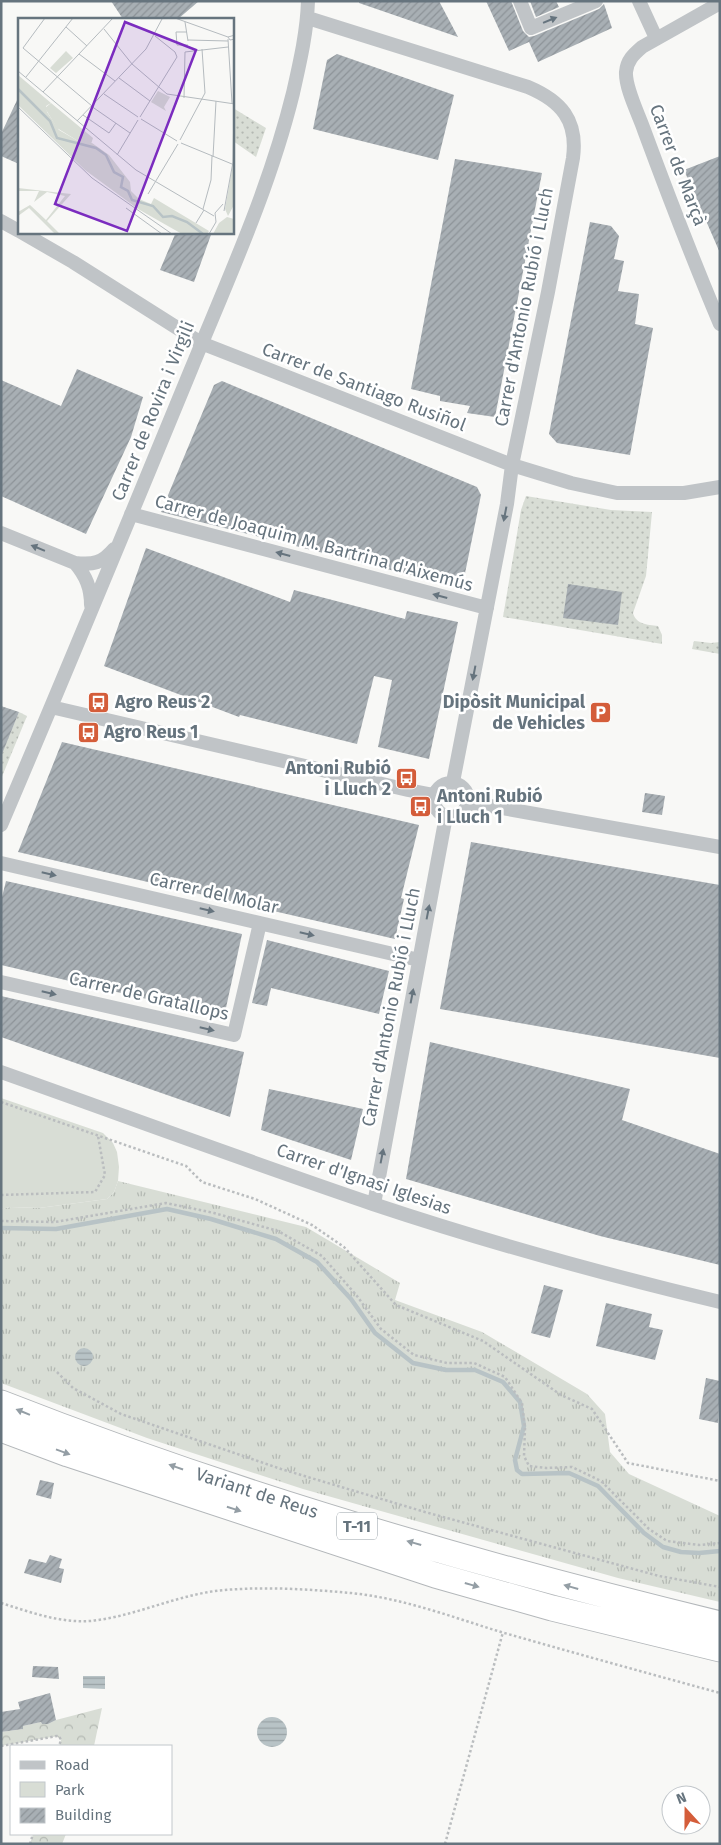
<svg xmlns="http://www.w3.org/2000/svg" width="721" height="1845" font-family="'Fira Sans',sans-serif">
	<defs>
		<pattern id="grass-tufts" width="24" height="20" patternUnits="userSpaceOnUse" patternTransform="scale(1.25)"><rect width="24" height="20" fill="#d8ddd5"/><path d="M3 7l-1-3M5 7V3M7 7l1-3M15 17l-1-3M17 17v-4M19 17l1-3" fill="none" stroke="#b3b8b2"/></pattern>
		<pattern id="forest-crowns" width="20" height="18" patternUnits="userSpaceOnUse" patternTransform="scale(1.25)"><rect width="20" height="18" fill="#d8ddd5"/><path d="M2 6a3 3 0 1 1 6 0M12 15a3 3 0 1 1 6 0" fill="none" stroke="#b3b8b2"/></pattern>
		<pattern id="garden-dots" width="8" height="8" patternUnits="userSpaceOnUse" patternTransform="scale(1.25)"><rect width="8" height="8" fill="#d8ddd5"/><path d="M2 2h.1M6 6h.1" fill="none" stroke="#b3b8b2" stroke-width="1.8" stroke-linecap="round"/></pattern>
		<pattern id="water-rules" width="6" height="5" patternUnits="userSpaceOnUse" patternTransform="scale(1.25)"><rect width="6" height="5" fill="#b8c3c6"/><path d="M0 2.5h6" fill="none" stroke="#99a3a6"/></pattern>
		<pattern id="building-hatch" width="6" height="6" patternUnits="userSpaceOnUse" patternTransform="scale(1.25)"><rect width="6" height="6" fill="#a8afb4"/><path d="M-1 1l2-2M0 6l6-6M5 7l2-2" fill="none" stroke="#8d9398"/></pattern>
	</defs>
	<rect width="100%" height="100%" fill="#f8f8f6"/>
	<path fill="url(#grass-tufts)" d="M118,1181L306,1227L400,1283L395,1300L482,1332L587,1394L605,1414L610,1452L629,1474L720,1516V1602L618,1578L303,1489L147,1438L1,1383V1209L11,1207L39,1208L107,1199L114,1192Z"/>
	<path fill="url(#forest-crowns)" d="M102,1708L94,1746H59L61,1740L57,1736L1,1746V1732L23,1729V1726L41,1722L42,1724H48L56,1720Z
		M33,1834H66L62,1844H30Z"/>
	<path fill="#d8ddd5" d="M1,1098L103,1133L113,1143L117,1152L119,1167L118,1181L114,1192L107,1199L39,1208L11,1207L1,1209Z"/>
	<path fill="url(#garden-dots)" d="M233,108L266,128L256,157L233,141Z
		M526,496L611,510L652,512L646,576L633,613C636,624 647,625 658,626L662,635V644L503,617L521,510Z
		M694,641L711,643L720,642V654L692,649Z
		M19,712L27,716L1,779V755Z"/>
	<path fill="url(#water-rules)" d="M75 1357a9 9 0 1 1 18 0a9 9 0 1 1-18 0Z
		M83,1676H105V1689L83,1688Z
		M257 1732a15 15 0 1 1 30 0a15 15 0 1 1-30 0Z"/>
	<g fill="none" stroke-linecap="round" stroke-linejoin="round">
		<path stroke="#b8c3c6" stroke-width="4.5" d="M1,1228L56,1229L167,1209L211,1219L276,1239L317,1262L351,1299L375,1333L413,1363L446,1370H475L503,1382L520,1402L524,1426L515,1460L517,1470L522,1474L569,1473L598,1486L644,1533L663,1547L681,1552L699,1553L720,1551"/>
	</g>
	<path fill="url(#building-hatch)" d="M111,1H199L178,19H123Z
		M359,1H439L458,37L359,3Z
		M486,1H511L523,31L529,37L534,36L599,9L604,4L612,28L538,62L529,42L509,51Z
		M530,1H556L559,7L536,17Z
		M337,54L454,95L438,160L313,129L327,60Z
		M19,96V164L1,156V134Z
		M720,156V253L684,170Z
		M455,159L542,173L495,417L467,413L470,406L440,401V396L411,389Z
		M590,222L611,226L619,236L614,259L624,261L618,291L639,294L635,324L653,328L630,455L557,443L549,434Z
		M176,232H212L194,282L160,270Z
		M77,369L143,397L131,437L86,534L1,496V380L61,406Z
		M222,381L477,487L481,495L462,588L161,512L214,385Z
		M146,548L290,602L294,590L405,619L407,611L458,622L429,759L378,747L392,680L374,676L357,744L240,715L239,717L104,666Z
		M568,584L622,592L618,625L563,618Z
		M1,706L19,712L2,754H1Z
		M62,742L419,825L401,898L404,899L395,939L18,852Z
		M645,793L665,796L662,815L642,812Z
		M471,842L720,885V1058L440,1009Z
		M6,881L242,934L224,1017L1,965V901Z
		M267,940L389,971L379,1014L271,988L267,1006L252,1003Z
		M1,996L244,1052L230,1117L1,1037Z
		M430,1042L630,1089L622,1120L720,1154V1265L600,1236L406,1179Z
		M269,1089L363,1109L351,1160L261,1130Z
		M544,1285L563,1290L550,1338L531,1333Z
		M606,1303L652,1314L649,1327L663,1330L655,1360L596,1346Z
		M706,1378L720,1381L718,1423L699,1419Z
		M40,1480L54,1483L51,1499L36,1495Z
		M50,1555L62,1559L59,1568L64,1569L61,1583L24,1573L29,1559L46,1563Z
		M33,1666L58,1667L59,1679L32,1677Z
		M50,1693L56,1720L48,1724H42L41,1722L23,1726V1729L1,1732V1712L20,1709L18,1702Z"/>
	<g fill="none" stroke-linecap="round" stroke-linejoin="round">
		<defs>
			<path id="motorway" d="M1,1403C235,1495 476,1565 720,1624
				M1,1429L68,1454L435,1575L552,1608L720,1649"/>
		</defs>
		<use href="#motorway" stroke="#b3b7ba" stroke-width="27"/>
		<path stroke="#babdbf" stroke-width="2.5" stroke-dasharray="2.5 2.5" stroke-linecap="butt" d="M1,1102L186,1166L202,1182L255,1199L312,1225L344,1247L396,1305L483,1341L561,1395L592,1409L628,1463L720,1481
			M1,1195L95,1192L105,1175L98,1136
			M1,1221L55,1222L166,1203L214,1213L278,1231L322,1256L357,1296L381,1329L414,1355L447,1363H474L505,1377L522,1403L525,1428L524,1456L529,1466L546,1468L572,1467L601,1481L649,1529L667,1541L699,1545L720,1543
			M57,1372L73,1388L121,1414L281,1469L425,1512L659,1576L720,1587
			M1,1603C30,1612 59,1623 90,1621C132,1617 172,1597 215,1591C259,1586 306,1589 351,1593C402,1598 452,1617 501,1632C574,1653 647,1673 720,1693
			M1,1746L57,1736H59L61,1740L59,1746
			M30,1844L33,1834
			M445,1844L503,1632"/>
		<path stroke="#c0c4c7" stroke-width="14" d="M520,1L531,28L596,1
			M639,1L656,38
			M720,3L642,47C634,54 627,60 626,72C625,88 639,115 644,130C668,195 693,260 720,324
			M308,18L528,87C561,101 578,120 573,158L548,292L512,465L507,504L453,782
			M1,221L19,231
			M21,232L73,262L201,343L512,465L571,483L617,493H684L720,487
			M131,514L487,608
			M1,533L75,563C94,565 102,563 114,549
			M75,563C86,576 91,588 91,605
			M51,707L408,790L434,795
			M434 800a17 17 0 1 1 34 0a17 17 0 1 1-34 0Z
			M468,802L720,847
			M1,825C66,673 129,520 192,367C229,277 270,187 293,93C300,62 307,32 308,1
			M1,863L419,960
			M1,982L234,1035L260,923
			M1,1072C125,1116 249,1162 373,1204C487,1242 603,1274 720,1302
			M374,1204L446,816"/>
		<use href="#motorway" stroke="#fff" stroke-width="25"/>
	</g>
	<defs><path id="oneway-solid" d="M-6-.8H1V-3.2L6.5 0L1 3.2V.8H-6Z" transform="scale(1.25)"/></defs>
	<g fill="#66747e">
		<use href="#oneway-solid" transform="translate(550 20) rotate(-22)"/>
		<use href="#oneway-solid" transform="translate(505 514) rotate(101)"/>
		<use href="#oneway-solid" transform="translate(38 548) rotate(-158)"/>
		<use href="#oneway-solid" transform="translate(283 554) rotate(-165)"/>
		<use href="#oneway-solid" transform="translate(440 596) rotate(-165)"/>
		<use href="#oneway-solid" transform="translate(474 673) rotate(101)"/>
		<use href="#oneway-solid" transform="translate(49 874) rotate(13)"/>
		<use href="#oneway-solid" transform="translate(207 910) rotate(13)"/>
		<use href="#oneway-solid" transform="translate(428 912) rotate(-79)"/>
		<use href="#oneway-solid" transform="translate(307 934) rotate(13)"/>
		<use href="#oneway-solid" transform="translate(49 993) rotate(13)"/>
		<use href="#oneway-solid" transform="translate(412 996) rotate(-79)"/>
		<use href="#oneway-solid" transform="translate(207 1029) rotate(13)"/>
		<use href="#oneway-solid" transform="translate(382 1156) rotate(-79)"/>
	</g>
	<g fill="#949ea5">
		<use href="#oneway-solid" transform="translate(23 1412) rotate(-158)"/>
		<use href="#oneway-solid" transform="translate(63 1452) rotate(20)"/>
		<use href="#oneway-solid" transform="translate(176 1467) rotate(-161)"/>
		<use href="#oneway-solid" transform="translate(234 1509) rotate(18)"/>
		<use href="#oneway-solid" transform="translate(414 1543) rotate(-164)"/>
		<use href="#oneway-solid" transform="translate(472 1585) rotate(16)"/>
		<use href="#oneway-solid" transform="translate(571 1587) rotate(-164)"/>
	</g>
	<defs>
		<symbol id="bus-square" viewBox="-11 -11 22 22"><rect x="-9" y="-9" width="18" height="18" rx="4" fill="#d45d3a" stroke="#fff"/><path d="M-5-6H5V4H4V6H2V4H-2V6H-4V4H-5ZM-3.5-4V0h7V-4ZM-3.5 1.2v1.5H-2V1.2ZM2 1.2v1.5H3.5V1.2Z" fill="#fff"/></symbol>
		<symbol id="parking-square" viewBox="-11 -11 22 22"><rect x="-9" y="-9" width="18" height="18" rx="4" fill="#d45d3a" stroke="#fff"/><path d="M-3.5-5.5H1a3.5 3.5 0 0 1 0 7H-1V5.5H-3.5ZM-1-3.4V-.6H.8a1.4 1.4 0 0 0 0-2.8Z" fill="#fff"/></symbol>
	</defs>
	<g fill-rule="evenodd">
		<use href="#bus-square" x="86" y="690" width="25" height="25"/>
		<use href="#parking-square" x="588" y="700" width="25" height="25"/>
		<use href="#bus-square" x="76" y="720" width="25" height="25"/>
		<use href="#bus-square" x="394" y="766" width="25" height="25"/>
		<use href="#bus-square" x="408" y="794" width="25" height="25"/>
	</g>
	<g text-anchor="middle" stroke-width="5" stroke-linejoin="round" paint-order="stroke">
		<rect fill="#fff" stroke="#949ea5" stroke-width="1" x="337" y="1512.5" width="40" height="27" rx="4"/>
		<g font-size="16" font-weight="bold" fill="#66747e">
			<text x="357" y="1532">T-11</text>
		</g>
		<g font-size="18" fill="#66747e" stroke="#fff">
			<text transform="translate(678 165) rotate(69)" y="6">Carrer de Marçà</text>
			<text transform="translate(524 307) rotate(-79)" y="6">Carrer d'Antonio Rubió i Lluch</text>
			<text transform="translate(364 387) rotate(21)" y="6">Carrer de Santiago Rusiñol</text>
			<text transform="translate(153 411) rotate(-68)" y="6">Carrer de Rovira i Virgili</text>
			<text transform="translate(314 543) rotate(15)" y="6">Carrer de Joaquim M. Bartrina d'Aixemús</text>
			<text transform="translate(214 893) rotate(13)" y="6">Carrer del Molar</text>
			<text transform="translate(149 996) rotate(13)" y="6">Carrer de Gratallops</text>
			<text transform="translate(391 1007) rotate(-79)" y="6">Carrer d'Antonio Rubió i Lluch</text>
			<text transform="translate(364 1179) rotate(19)" y="6">Carrer d'Ignasi Iglesias</text>
			<text transform="translate(257 1493) rotate(18)" y="6">Variant de Reus</text>
		</g>
		<g font-size="18" font-weight="bold" fill="#66747e" stroke="#fff" text-anchor="start">
			<text x="115" y="708">Agro Reus 2</text>
			<text x="585" y="708" text-anchor="end">Dipòsit Municipal<tspan x="585" dy="21">de Vehicles</tspan></text>
			<text x="104" y="738">Agro Reus 1</text>
			<text x="391" y="774" text-anchor="end">Antoni Rubió<tspan x="391" dy="21">i Lluch 2</tspan></text>
			<text x="437" y="802">Antoni Rubió<tspan x="437" dy="21">i Lluch 1</tspan></text>
		</g>
	</g>
	<g transform="translate(18 18)">
		<rect width="216" height="216" fill="#f8f8f6"/>
		<path d="M0,57L33,85L28,88L29,94L41,112L60,123L74,125L91,137L112,164L113,173L121,181L133,186L136,180L191,213L189,216H164L120,191L67,152L0,87ZM216,140V187L210,198L207,191ZM209,199L216,201V216H195L201,205Z" fill="#d8ddd5"/>
		<path d="M0,170L53,176L29,203L42,216H37L11,190L0,198V194L12,187L28,202L47,178L29,174L16,184L21,173H0Z" fill="#d8ddd5"/>
		<path d="M48,33L55,40L38,55L32,50ZM33,85L75,120L73,126L60,123L39,110L27,90Z" fill="#d8ddd5"/>
		<path d="M140,73L152,79L146,89L148,93L133,84Z" fill="#d8ddd5"/>
		<path fill="none" stroke="#b8c3c6" stroke-width="2.5" d="M0,71L32,103L39,120L78,130L88,137L96,154L105,159L103,169L110,173L114,182L135,188L145,199L154,198L169,204L185,216"/>
		<path fill="none" stroke="#b5bbbf" stroke-width="1" d="M27,0L5,30L74,88M157,0L210,19M216,0V17M167,4L170,23M48,9L69,28M86,11L114,46L149,76L217,86M169,14H158L159,27H170M217,17L210,19L212,22L217,21M210,21L214,85M170,22L210,23M61,36L97,63M0,53L118,152L196,198M8,59L55,0M101,60L132,83M25,74L95,0M86,76L120,99M166,80L167,34L210,29M73,88L112,115M0,89L74,160L154,216M65,97L91,115L98,105M122,99L159,39L157,34L137,18M123,101L159,123M59,103L128,31L144,1M162,122L187,75L184,31M163,125L214,146M99,137L120,102M195,139L198,83M130,176L160,126M108,190L144,216M185,191L193,162L194,138M206,193L215,144L216,86M178,205L186,192M191,216L198,204L197,195L205,186"/>
		<path fill="#7b2cbf" fill-opacity="0.15" stroke="#7b2cbf" stroke-width="2.5" d="M107,4L178,32L109,213L37,186Z"/>
		<rect width="216" height="216" fill="none" stroke="#66747e" stroke-width="2.5"/>
	</g>
	<rect width="721" height="1845" fill="none" stroke="#66747e" stroke-width="5"/>
	<rect x="10" y="1745" width="162" height="90" fill="#ffffff" stroke="#c2c7cb"/>
	<rect x="20" y="1761" width="25" height="8" fill="#c0c4c7" stroke="#c2c7cb"/>
	<text x="55" y="1770" font-size="15" fill="#66747e">Road</text>
	<rect x="20" y="1782" width="25" height="15" fill="#d8ddd5" stroke="#c2c7cb"/>
	<text x="55" y="1795" font-size="15" fill="#66747e">Park</text>
	<rect x="20" y="1808" width="25" height="15" fill="url(#building-hatch)" stroke="#c2c7cb"/>
	<text x="55" y="1820" font-size="15" fill="#66747e">Building</text>
	<g transform="translate(686 1810) rotate(339)"><circle r="24" fill="#ffffff" stroke="#c2c7cb"/>
	<path d="M0-4L9 19L0 12L-9 19Z" fill="#d45d3a"/>
	<text y="-8" font-size="14" font-weight="bold" text-anchor="middle" fill="#66747e">N</text>
	</g>
</svg>
